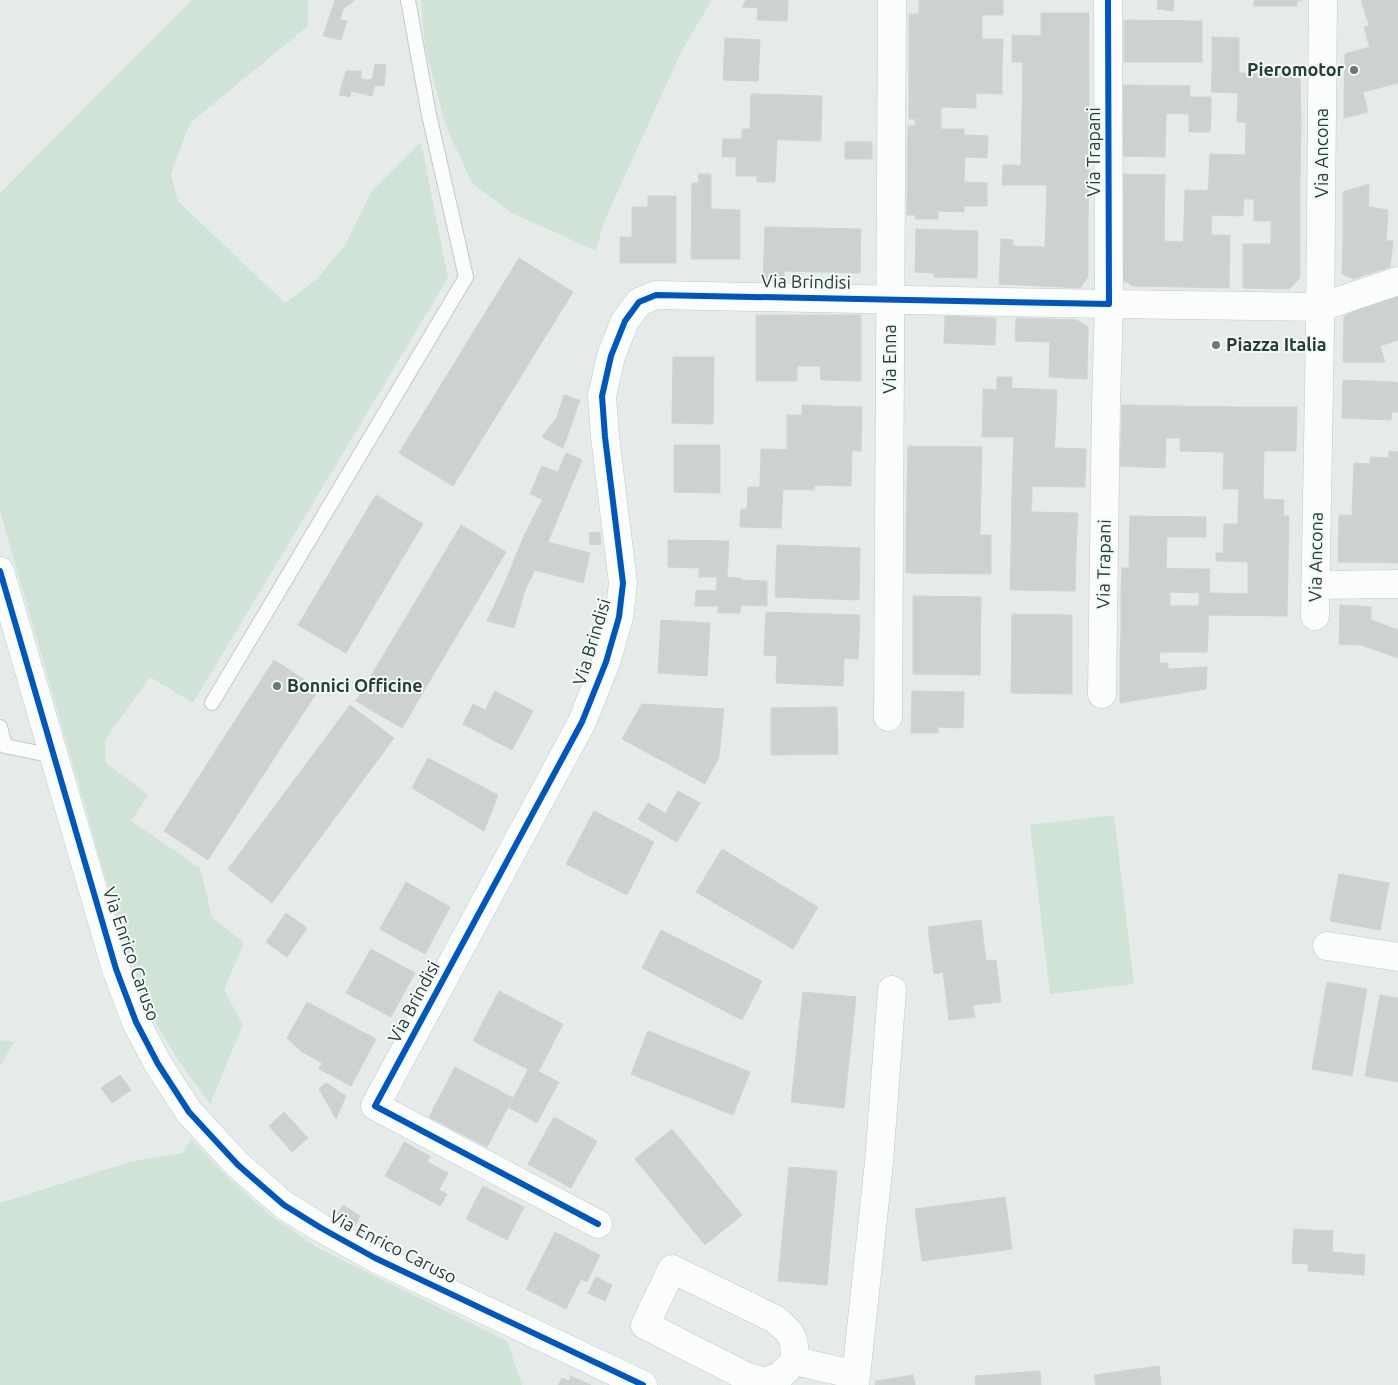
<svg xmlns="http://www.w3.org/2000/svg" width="1398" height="1385" font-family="Ubuntu,sans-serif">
	<rect width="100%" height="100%" fill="#e6ebe9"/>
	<path fill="#cfe3d7" d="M192,0H308V26L190,123L171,174L178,201L285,303L318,278L345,245L371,192L421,142L448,278L193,703L150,677L105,740L106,763L148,795L131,821L200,868L212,917L244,943L224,990L243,1025L210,1104L178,1060L150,1013L125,945L0,511V193Z
		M421,0H712L682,50L603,224L596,251L510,212L472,183L445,124L425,46Z
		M1114,815L1134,984L1050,994L1030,825Z
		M0,1040L14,1042L0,1066Z
		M191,1139L226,1176L271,1216L318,1248L507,1341L522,1385H0V1203L130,1162L182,1153Z"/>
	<path fill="#cdd2d0" stroke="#cfd4d2" d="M335,0H355L343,9L340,20L347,21L341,40L323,36Z
		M746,0H788L787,21L757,20L758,8L742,7Z
		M919,0H1003V15H919Z
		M1158,0H1174L1173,11L1157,9Z
		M1254,0H1301V1H1297V6H1254Z
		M1361,0H1398V16L1369,25Z
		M1041,13H1089V63L1012,62V35L1041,36Z
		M909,14L982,15V39H1003L1002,68L909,66Z
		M1398,16V39L1370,47L1364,27Z
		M1124,20L1202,21V62H1124Z
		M1212,37L1239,38V73H1212Z
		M725,38L760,40L758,81L723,80Z
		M1398,39V83L1344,97L1345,54Z
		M1023,62L1089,63V166L1021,165Z
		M375,64L386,65L384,86L375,85L372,96L351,91L350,97L339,95L346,71H361V79L372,80Z
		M909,66L1002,68V94L976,93V108L941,107V119H909Z
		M1212,73H1239L1238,93L1211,92Z
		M1239,73L1300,74L1301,124L1237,122Z
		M1123,85L1190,86L1189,114L1123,113Z
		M1363,93L1368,112L1344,118V97Z
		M751,94H760L758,139H742V129H750Z
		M760,94L822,96L821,141L758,139Z
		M1190,97H1211V115L1189,114Z
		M1123,113L1166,114L1165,157L1123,156Z
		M1189,114L1211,115L1210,132H1189Z
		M915,119H941V129H964V135L988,136L987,158L965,157L964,182L987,183V206H964V212L938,211V219H915V215H907L908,126H915Z
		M1246,123L1301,124L1300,177L1245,176Z
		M723,139H758L757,176H736V157H722Z
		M758,139L777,140L775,182H757Z
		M845,142H872V159H845Z
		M1210,154L1246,155L1245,176L1209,175Z
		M1003,165L1089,166L1088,219L1046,218L1047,185H1002Z
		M698,174H711V209L740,210V259H691L692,183H699Z
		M1122,174L1165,175L1164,241L1183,242L1182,287L1133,286L1121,279Z
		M1209,175L1245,176L1243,216L1212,215L1213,191H1208Z
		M1245,176L1300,177V278L1289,289L1243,288V244H1271V221H1254V199H1244Z
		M1369,184L1368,225L1343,223V192Z
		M1185,190L1213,191L1211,235H1230L1229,288L1182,287Z
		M648,196H676V263H620V237H632V207H648Z
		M1369,207L1388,210L1386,241L1343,240V223L1368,225Z
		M1046,218L1088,219V277L1080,288L999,284L1001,239L1013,240V246L1045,247Z
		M765,227L861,229L860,273L784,271V281H763Z
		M916,229L978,231L977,278L934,277V273L915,272Z
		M1343,240L1393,241L1390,267L1353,279L1342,274Z
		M519,258L573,292L453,486L399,453Z
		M1398,296V340L1380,346L1385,362H1343L1344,317L1352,311Z
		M756,315H861V381L821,380L820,366H797V381H756Z
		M945,316L996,318L995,345L944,343Z
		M1016,318L1077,320L1088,327L1087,379L1049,377L1050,342L1015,341Z
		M673,357H714L713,424L672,423Z
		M997,377H1012L1011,408H983V389L997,390Z
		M1343,380L1393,382L1391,420L1342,418Z
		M1393,382L1398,383V412H1391Z
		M1011,388L1057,390L1055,439L1010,437Z
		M564,395L580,400L563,448L542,437L557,417Z
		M802,405L862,407L861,451L787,449V415H802Z
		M1122,405L1177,406L1176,438H1166L1165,468L1120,466Z
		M1177,406L1241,407L1239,489H1223L1224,452L1180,451V438H1176Z
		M1241,407H1297L1296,451H1264L1263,499L1284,500L1283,516L1238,515Z
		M983,408H1011L1010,437H982Z
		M1014,438L1055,439L1054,448L1086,449L1085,487L1032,486V496L1012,495Z
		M674,445H720V493L674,492Z
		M908,446L982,447L980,534H906Z
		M761,449L807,450L806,466L770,465L769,489H783L781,528L740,527L741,509H747L748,487H760Z
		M807,450L852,451L851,486L814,485V490L769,489L770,465L806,466Z
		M1389,451L1398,452V517L1352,515L1354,463L1370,464V457L1389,458Z
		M566,453L582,460L562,508L530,494L542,466L558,472Z
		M376,495L423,524L346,653L298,625Z
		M1012,495L1032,496L1031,512L1078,513L1076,551L1011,549Z
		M542,500L562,508L548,542L524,536Z
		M1238,515L1289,516L1288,563L1216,561V553H1223L1224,524H1238Z
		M1339,515L1398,517V563L1338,562Z
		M1130,516L1206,517V537H1167L1166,569L1129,568Z
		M461,525L506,552L402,728L356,701Z
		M600,532L601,544L590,545L589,533Z
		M906,534L991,535V574L906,573Z
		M524,536L590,553L583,583L535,570L525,590L505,582Z
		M668,540L729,541L727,577H699V568L668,567Z
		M777,545L860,548L859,600L775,597Z
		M1011,549L1076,551L1075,591L1010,590Z
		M1248,562L1288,563L1287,616L1208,615L1209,593L1248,594Z
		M1122,568L1210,569L1209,593L1121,591Z
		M717,577L741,578V592L716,591Z
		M741,580L767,581V606L740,605Z
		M505,582L525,590L514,628L487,621Z
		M696,590L741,592L740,613H718V606H695Z
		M1121,591L1170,592V606H1199V592L1209,593L1208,631L1121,629Z
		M913,596L981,597L980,675L913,674Z
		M1340,605L1371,607V620L1398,630V658L1361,645L1339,644Z
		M766,612L860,615L858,659L764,655Z
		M1012,614L1072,615V694L1011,693Z
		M661,620L710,623L707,676L658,673Z
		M1121,629L1208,631L1207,652H1160L1159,663H1120Z
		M777,655L844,658L843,686L776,683Z
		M274,660L319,689L208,860L164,831Z
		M1120,663H1168V669L1207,667L1206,689L1120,703Z
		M495,691L533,711L512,750L463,724L473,704L485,710Z
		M912,691L964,692L963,728L938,727V733H911Z
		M642,704L724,709L719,757L705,784L622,739Z
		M350,705L394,738L272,903L228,869Z
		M837,707L838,754L771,755V708Z
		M428,758L498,795L484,831L412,788Z
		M678,791L700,803L677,842L656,830Z
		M648,803L665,813L656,830L638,819Z
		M594,811L654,842L627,895L566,864Z
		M722,849L818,907L793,949L696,892Z
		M1339,874L1389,883L1380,930L1330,921Z
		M406,882L450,907L425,954L380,929Z
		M286,913L307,928L287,957L266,942Z
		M981,920L986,961L996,960L1001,1002L973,1005L975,1017L949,1020L943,972L934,974L928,927Z
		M661,930L762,981L742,1020L642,968Z
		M371,949L415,973L391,1017L346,993Z
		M1327,982L1367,989L1352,1076L1312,1069Z
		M499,991L563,1024L537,1074L473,1041Z
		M803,992L856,997L844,1108L791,1102Z
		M1380,995L1398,998V1082L1365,1076Z
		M307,1002L376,1039L351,1086L319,1069L322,1063L302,1052L287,1038Z
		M648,1031L750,1072L733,1115L631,1074Z
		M455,1067L513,1098L487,1147L429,1117Z
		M528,1070L537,1074L539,1072L559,1082L548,1102L519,1087Z
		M120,1075L131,1090L112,1103L101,1088Z
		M326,1083L346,1096L336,1119L319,1089Z
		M519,1087L548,1102L537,1123L508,1107Z
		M284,1112L308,1138L292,1152L269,1126Z
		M554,1117L597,1141L571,1188L528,1164Z
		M672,1129L742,1215L705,1245L635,1159Z
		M404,1142L430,1156L427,1162L448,1173L439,1190L447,1194L440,1206L385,1176Z
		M789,1167L837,1171L827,1285L778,1281Z
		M483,1186L524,1207L507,1240L466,1219Z
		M1005,1197L1012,1249L922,1261L915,1209Z
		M343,1205L360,1216L355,1226L337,1215Z
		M1294,1229L1333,1231L1332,1252L1365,1255L1364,1275L1308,1271V1264L1292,1263Z
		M555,1232L600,1255L587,1282L581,1279L566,1309L526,1289Z
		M596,1277L612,1285L605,1301L588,1293Z
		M1159,1366L1161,1385H1096L1094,1375Z
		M1040,1371L1041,1385H976L975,1376Z
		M913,1375L915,1385H875L876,1381Z
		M571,1376L591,1385H558L562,1378L569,1381Z"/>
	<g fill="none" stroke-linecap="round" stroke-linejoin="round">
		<defs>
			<path id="service" d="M212,703L466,277L429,115L408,0
				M0,727L5,746L54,756"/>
			<path id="minor" d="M0,571L116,969L136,1022L158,1064L189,1112L238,1165L284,1205L321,1228L375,1258L643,1385
				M1315,585L1398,584
				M1315,616L1320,328L1323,0
				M1102,694L1106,405L1109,304L1321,307L1398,281
				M888,717L892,0
				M1327,946L1398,957
				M598,1224L375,1106L582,722L606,662L619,617L623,583L605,437L602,396L611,356L625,321L639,302L656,295L1109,304L1108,0
				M672,1269L775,1319C793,1334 795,1338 795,1361L780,1376L764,1382L745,1376L645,1325Z
				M795,1361L856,1375
				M855,1385L879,1162L892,990"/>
		</defs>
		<use href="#service" stroke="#c3c8c6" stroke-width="16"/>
		<use href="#minor" stroke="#c3c8c6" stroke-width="29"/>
		<use href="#service" stroke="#fbfcfc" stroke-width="14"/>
		<use href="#minor" stroke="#fbfcfc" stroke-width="28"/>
		<defs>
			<path id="cycleway" d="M0,571L116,969L136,1022L158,1064L189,1112L238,1165L284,1205L321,1228L375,1258L643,1385
				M598,1224L375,1106L582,722L606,662L619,617L623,583L605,437L602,396L611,356L625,321L639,302L656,295L1109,304L1108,0"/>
		</defs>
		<use href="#cycleway" stroke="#f4f9f7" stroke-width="9"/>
		<use href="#cycleway" stroke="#0057b8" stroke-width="6"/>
	</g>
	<g fill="#687b77" stroke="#f4f9f7" stroke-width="2">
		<circle cx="1354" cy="70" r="5"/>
		<circle cx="1216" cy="345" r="5"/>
		<circle cx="277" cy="686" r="5"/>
	</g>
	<g text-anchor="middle" stroke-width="4" stroke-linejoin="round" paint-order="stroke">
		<g font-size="18" font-weight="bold" fill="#243e39" stroke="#f4f9f7" text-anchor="start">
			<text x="1344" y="76" text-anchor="end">Pieromotor</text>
			<text x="1226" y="351">Piazza Italia</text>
			<text x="287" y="692">Bonnici Officine</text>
		</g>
		<g font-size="18" fill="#243e39" stroke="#f4f9f7">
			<text transform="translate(1094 152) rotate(-90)" y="6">Via Trapani</text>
			<text transform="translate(1322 153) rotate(-90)" y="6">Via Ancona</text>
			<text transform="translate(806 282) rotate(1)" y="6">Via Brindisi</text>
			<text transform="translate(890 359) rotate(-90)" y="6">Via Enna</text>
			<text transform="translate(1316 557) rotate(-89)" y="6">Via Ancona</text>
			<text transform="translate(1104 564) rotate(-89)" y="6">Via Trapani</text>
			<text transform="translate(592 642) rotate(-73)" y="6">Via Brindisi</text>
			<text transform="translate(131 954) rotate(71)" y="6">Via Enrico Caruso</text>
			<text transform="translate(414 1002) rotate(-62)" y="6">Via Brindisi</text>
			<text transform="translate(393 1247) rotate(27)" y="6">Via Enrico Caruso</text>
		</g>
	</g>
</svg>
